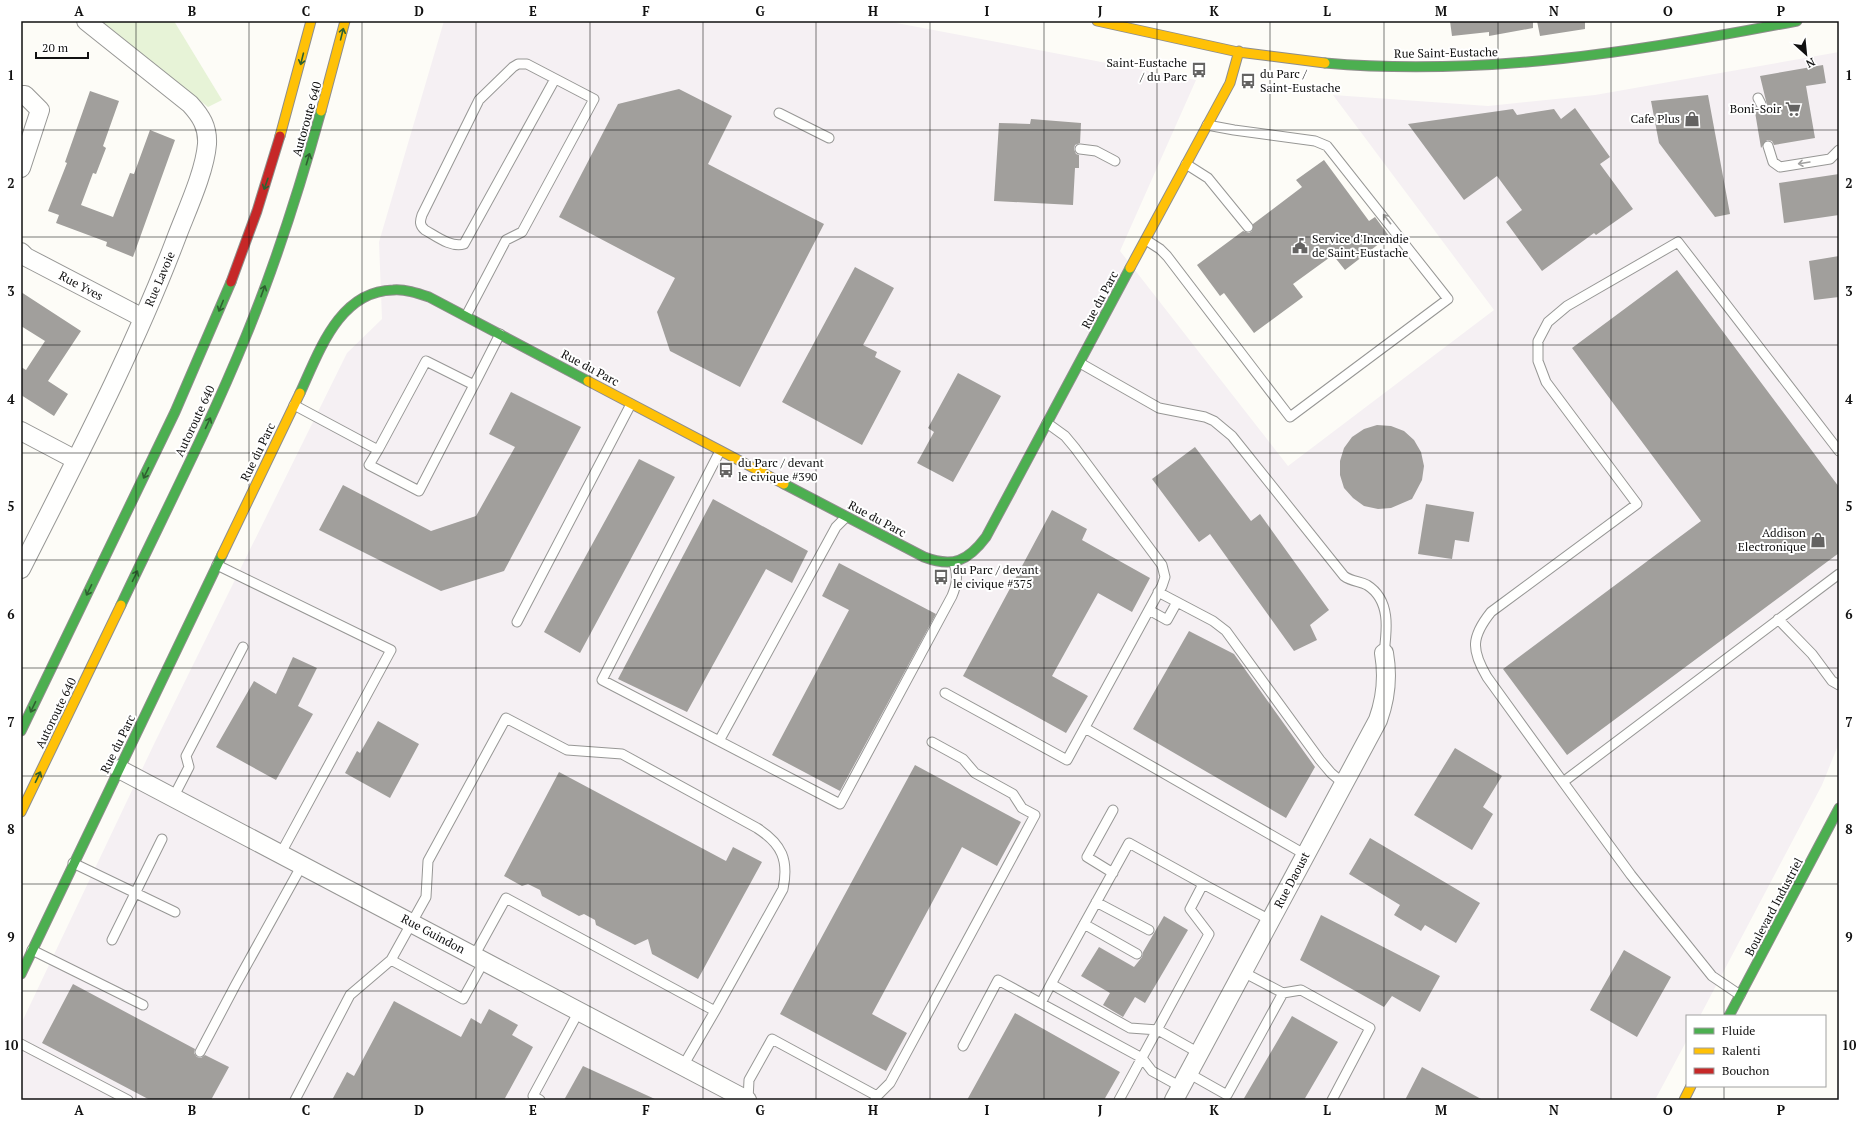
<svg xmlns="http://www.w3.org/2000/svg" width="1860" height="1121" font-family="'PT Serif',serif">
	<rect width="100%" height="100%" fill="#fdfcf7"/>
	<path fill="#f5f0f3" d="M444,21H886L1196,80L1120,251L1288,466L1494,310L1333,95L1488,106L1595,95L1839,52V743L1822,785L1700,1016H1687V1040L1655,1100H21V1024L155,742L347,353L382,319L379,242Z"/>
	<path fill="#e7f3d7" d="M101,21H174L222,100L208,107Z"/>
	<path fill="#a19f9c" d="M1450,21H1533V28L1489,36V32L1452,36Z
		M1537,21H1585V29L1540,36Z
		M1823,65L1826,83L1806,86L1815,138L1774,145L1772,141L1767,140L1761,148L1754,106L1761,110L1767,105L1760,76Z
		M679,89L732,116L708,164L824,224L740,387L670,351L657,312L675,278L559,217L618,104Z
		M90,91L119,101L103,146L106,148L96,174L93,173L81,205L113,217L130,173L134,174L150,130L175,140L133,257L106,246L107,242L56,223L59,215L48,211L67,163L65,162Z
		M1708,95L1730,214L1715,217L1659,143L1651,101Z
		M1575,108L1610,157L1600,164L1633,209L1596,235L1594,233L1542,271L1506,222L1522,210L1497,176L1464,200L1408,124L1513,109L1517,115L1554,109L1561,119Z
		M1031,119L1081,123L1080,143L1075,145L1074,149L1076,154L1079,155V168H1075L1073,205L994,201L999,123L1030,124Z
		M1324,160L1369,221L1375,217L1389,236L1345,270L1333,255L1293,284L1303,297L1254,333L1224,293L1220,296L1197,265L1243,231L1249,233L1252,231L1253,224L1302,187L1296,180Z
		M1839,174V215L1784,223L1779,183Z
		M1839,256V297L1814,300L1809,261Z
		M855,267L894,288L863,345L877,352L875,357L901,371L862,445L782,402Z
		M1677,270L1839,487V553L1567,755L1503,669L1701,521L1572,348Z
		M21,292L81,331L48,381L68,394L54,416L21,395V367L26,370L45,341L21,326Z
		M958,373L1001,396L953,482L917,463L934,432L928,428Z
		M511,392L581,427L504,571L441,591L319,530L343,485L431,531L476,516L515,447L489,434Z
		M1377,425L1391,426L1404,431L1414,440L1421,452L1424,466L1422,480L1412,499L1391,508L1378,509L1364,506L1353,498L1344,488L1340,475V461L1344,448L1352,437L1364,429Z
		M1195,447L1251,521L1260,514L1329,610L1310,625L1317,640L1294,651L1210,534L1199,542L1152,479Z
		M639,459L675,477L580,653L544,632Z
		M713,499L808,551L792,583L766,569L687,712L618,679Z
		M1426,504L1474,512L1469,542L1455,540L1452,559L1418,554Z
		M1052,510L1087,529L1082,540L1150,578L1132,612L1098,593L1052,676L1088,696L1066,733L963,676Z
		M839,563L936,614L840,791L772,755L849,610L822,596Z
		M1189,631L1234,654L1315,767L1286,818L1133,729Z
		M293,657L317,668L298,706L313,714L276,780L216,747L254,681L276,694Z
		M378,721L419,744L390,798L345,773L357,751L360,753Z
		M1455,748L1502,776L1483,807L1493,814L1472,850L1414,815Z
		M915,765L1021,822L997,866L962,847L872,1014L907,1033L886,1071L780,1014Z
		M559,772L726,861L733,847L762,862L698,979L652,954L648,939L635,945L596,925L595,920L584,914L579,916L542,896L540,890L528,884L522,886L504,876Z
		M1370,838L1480,903L1456,943L1425,925L1421,931L1394,915L1400,905L1349,874Z
		M1321,915L1440,976L1420,1012L1392,996L1384,1007L1300,960Z
		M1164,916L1188,930L1145,1003L1135,997L1123,1017L1103,1005L1110,993L1081,976L1099,947L1134,967L1142,957L1143,952Z
		M1624,950L1671,977L1637,1037L1590,1010Z
		M73,984L195,1049L194,1053L197,1057L201,1058L205,1055L229,1067L211,1100H150L42,1043Z
		M394,1001L461,1037L471,1018L481,1024L489,1009L518,1025L512,1035L533,1047L504,1100H332L347,1072L354,1076Z
		M1015,1013L1120,1072L1104,1100H967Z
		M1292,1016L1338,1042L1304,1100H1243Z
		M583,1066L657,1100H564Z
		M1422,1067L1483,1100H1405Z"/>
	<g fill="none" stroke-linecap="round" stroke-linejoin="round">
		<defs>
			<path id="lane" d="M1758,98L1761,104
				M779,113L829,138
				M1768,146L1773,162L1780,167L1830,159L1839,150
				M1080,149L1096,151L1115,161
				M1186,164L1208,178L1248,227
				M1146,240L1160,249L1167,256L1290,417L1448,299L1327,146L1315,141L1234,130L1207,125
				M466,316L506,240L522,232L594,99L527,64H518L513,67L479,100L422,215C420,221 419,225 425,230C436,236 451,248 464,244L555,79
				M1080,363L1159,408L1205,417L1214,421L1232,436L1344,576C1352,582 1360,581 1367,585C1391,600 1387,630 1384,653
				M294,405L378,450L426,361L474,385L500,334
				M378,450L369,465L419,491L474,385
				M720,451L602,680L840,804L952,596C957,584 958,575 954,563
				M217,565L391,650L281,853
				M1158,592L1213,621L1226,631L1320,760L1331,773L1344,784
				M1149,610L1167,620L1177,602
				M1778,619L1812,654L1832,681L1839,685
				M517,622L631,404
				M945,693L1067,760L1162,586L1165,577L1162,565L1075,448L1065,436L1047,423
				M1085,728L1306,855
				M719,741L836,527L846,517
				M1563,782L1487,677C1471,650 1471,637 1491,612L1637,504L1546,382L1538,361V341L1548,322L1567,306L1678,242L1839,451
				M173,798L189,767L186,756L243,647
				M73,863L175,912
				M1113,873L1087,857L1113,810
				M1096,902L1149,930
				M1084,924L1137,954
				M112,940L162,839
				M32,950L143,1005
				M474,956L506,898L715,1011L683,1066
				M484,961L463,999L391,960L426,897L428,861L506,718L567,750L622,754L757,828C782,844 789,860 783,889L715,1011
				M1051,984L1129,843L1203,884
				M1283,993L1301,990L1370,1028L1332,1100
				M1740,995L1712,976L1631,875L1563,782L1839,574
				M1041,1003L1051,984L1130,1028L1158,1030L1199,1053
				M21,1044L128,1100
				M963,1046L998,980L1142,1058L1152,1071L1181,1087
				M200,1052L236,984L302,865
				M1188,1073L1227,1095L1283,993L1243,972
				M877,1096L890,1083L1035,815L1022,808L1013,794L975,773L963,759L932,742
				M295,1100L350,995L391,960
				M540,1100L533,1096L579,1011
				M748,1100L749,1080L772,1039L877,1096L875,1100
				M1119,1100L1209,934L1190,909L1203,884L1270,920"/>
			<path id="street" d="M21,95H25L40,110L21,168
				M21,252L26,257L143,318
				M21,431L76,460
				M21,569C76,460 134,350 177,236C187,210 205,171 207,144C208,127 201,116 190,104L86,21
				M119,769L747,1100
				M1174,1100L1378,720C1386,698 1388,676 1384,653"/>
			<path id="fast" d="M1325,63C1484,77 1642,51 1797,21
				M300,393C319,352 339,291 393,290C405,289 417,293 429,297L588,381
				M784,484L924,557C953,568 968,561 986,537L1130,268
				M121,605C163,516 209,427 246,336C276,263 300,187 321,111
				M21,731L175,412L231,282
				M21,974L222,555
				M1729,1016L1839,808"/>
			<path id="slow" d="M1097,21L1238,52L1325,63
				M321,111L345,21
				M280,136L311,21
				M1130,268L1230,83L1239,51
				M588,381L784,484
				M222,555L300,393
				M21,812L121,605
				M1684,1100L1691,1086"/>
			<path id="jam" d="M231,282L257,211L280,136"/>
		</defs>
		<use href="#lane" stroke="#979795" stroke-width="11"/>
		<use href="#street" stroke="#979795" stroke-width="20"/>
		<use href="#fast" stroke="#8e8d8b" stroke-width="11"/>
		<use href="#slow" stroke="#8e8d8b" stroke-width="11"/>
		<use href="#jam" stroke="#8e8d8b" stroke-width="11"/>
		<use href="#lane" stroke="#fffffe" stroke-width="9"/>
		<use href="#street" stroke="#fffffe" stroke-width="18"/>
		<use href="#fast" stroke="#4caf50" stroke-width="9"/>
		<use href="#slow" stroke="#ffc107" stroke-width="9"/>
		<use href="#jam" stroke="#c62828" stroke-width="9"/>
	</g>
	<defs><path id="oneway-shaft" d="M-6 0H5M1.5-3L5.5 0L1.5 3" fill="none" stroke-width="1.6" stroke-linecap="round" stroke-linejoin="round"/></defs>
	<g stroke="#2e6030">
		<use href="#oneway-shaft" transform="translate(342 34) rotate(-76)"/>
		<use href="#oneway-shaft" transform="translate(302 59) rotate(104)"/>
		<use href="#oneway-shaft" transform="translate(308 159) rotate(-73)"/>
		<use href="#oneway-shaft" transform="translate(266 184) rotate(109)"/>
		<use href="#oneway-shaft" transform="translate(263 291) rotate(-70)"/>
		<use href="#oneway-shaft" transform="translate(221 306) rotate(112)"/>
		<use href="#oneway-shaft" transform="translate(208 423) rotate(-65)"/>
		<use href="#oneway-shaft" transform="translate(146 473) rotate(116)"/>
		<use href="#oneway-shaft" transform="translate(135 576) rotate(-64)"/>
		<use href="#oneway-shaft" transform="translate(89 590) rotate(116)"/>
		<use href="#oneway-shaft" transform="translate(33 707) rotate(116)"/>
		<use href="#oneway-shaft" transform="translate(38 777) rotate(-64)"/>
	</g>
	<g stroke="#a0a09f">
		<use href="#oneway-shaft" transform="translate(1804 163) rotate(171)"/>
		<use href="#oneway-shaft" transform="translate(1387 219) rotate(-128)"/>
	</g>
	<path fill="none" stroke="#111" stroke-width="1" stroke-opacity="0.55" d="M136,21V1100M249,21V1100M362,21V1100M476,21V1100M590,21V1100M703,21V1100M816,21V1100M930,21V1100M1044,21V1100M1157,21V1100M1270,21V1100M1384,21V1100M1498,21V1100M1611,21V1100M1724,21V1016M21,130H1839M21,237H1839M21,345H1839M21,453H1839M21,560H1839M21,668H1839M21,776H1839M21,884H1839M21,991H1839M1724,1086V1100"/>
	<defs>
		<symbol id="bus-bare" viewBox="-9 -9 18 18"><path d="M-5-6H5V4H4V6H2V4H-2V6H-4V4H-5ZM-3.5-4V0h7V-4ZM-3.5 1.2v1.5H-2V1.2ZM2 1.2v1.5H3.5V1.2Z" fill="#646362" stroke="#fff" stroke-width="2.5" paint-order="stroke"/></symbol>
		<symbol id="supermarket-bare" viewBox="-9 -9 18 18"><path d="M-6-5.5h2.5l.6 2H6L4.5 2H-2.5L-4.4-4H-6ZM-1.5 3.2a1.3 1.3 0 1 0 .1 0ZM3 3.2a1.3 1.3 0 1 0 .1 0Z" fill="#646362" stroke="#fff" stroke-width="2.5" paint-order="stroke"/></symbol>
		<symbol id="shop-bare" viewBox="-9 -9 18 18"><path d="M-5-2.5h2.3a2.7 3.5 0 0 1 5.4 0H5L5.5 6h-11ZM-1.5-2.5h3a1.5 2.3 0 0 0-3 0Z" fill="#646362" stroke="#fff" stroke-width="2.5" paint-order="stroke"/></symbol>
		<symbol id="civic-bare" viewBox="-9 -9 18 18"><path d="M-.6-6.5H3V-4.5H.6V-3L4-1V1h2V6H-6V1h2V-1L-.6-3ZM-1.2 2.5V6h2.4V2.5Z" fill="#646362" stroke="#fff" stroke-width="2.5" paint-order="stroke"/></symbol>
	</defs>
	<g fill-rule="evenodd">
		<use href="#bus-bare" x="1188" y="59" width="22" height="22"/>
		<use href="#bus-bare" x="1237" y="70" width="22" height="22"/>
		<use href="#supermarket-bare" x="1782" y="98" width="22" height="22"/>
		<use href="#shop-bare" x="1681" y="108" width="22" height="22"/>
		<use href="#civic-bare" x="1289" y="235" width="22" height="22"/>
		<use href="#bus-bare" x="715" y="459" width="22" height="22"/>
		<use href="#shop-bare" x="1807" y="529" width="22" height="22"/>
		<use href="#bus-bare" x="930" y="566" width="22" height="22"/>
	</g>
	<g text-anchor="middle" stroke-width="4" stroke-linejoin="round" paint-order="stroke">
		<g font-size="12" fill="#111" stroke="#fff">
			<text transform="translate(1446 53) rotate(-1)" y="4">Rue Saint-Eustache</text>
			<text transform="translate(307 119) rotate(-74)" y="4">Autoroute 640</text>
			<text transform="translate(160 279) rotate(-67)" y="4">Rue Lavoie</text>
			<text transform="translate(81 286) rotate(28)" y="4">Rue Yves</text>
			<text transform="translate(1100 300) rotate(-62)" y="4">Rue du Parc</text>
			<text transform="translate(590 368) rotate(28)" y="4">Rue du Parc</text>
			<text transform="translate(195 421) rotate(-65)" y="4">Autoroute 640</text>
			<text transform="translate(258 452) rotate(-64)" y="4">Rue du Parc</text>
			<text transform="translate(877 519) rotate(28)" y="4">Rue du Parc</text>
			<text transform="translate(56 713) rotate(-64)" y="4">Autoroute 640</text>
			<text transform="translate(118 744) rotate(-64)" y="4">Rue du Parc</text>
			<text transform="translate(1292 880) rotate(-62)" y="4">Rue Daoust</text>
			<text transform="translate(1774 907) rotate(-62)" y="4">Boulevard Industriel</text>
			<text transform="translate(433 934) rotate(28)" y="4">Rue Guindon</text>
		</g>
		<g font-size="12" fill="#111" stroke="#fff" text-anchor="end">
			<text x="1187" y="67">Saint-Eustache<tspan x="1187" dy="14">/ du Parc</tspan></text>
			<text x="1260" y="78" text-anchor="start">du Parc /<tspan x="1260" dy="14">Saint-Eustache</tspan></text>
			<text x="1781" y="113">Boni-Soir</text>
			<text x="1680" y="123">Cafe Plus</text>
			<text x="1312" y="243" text-anchor="start">Service d'Incendie<tspan x="1312" dy="14">de Saint-Eustache</tspan></text>
			<text x="738" y="467" text-anchor="start">du Parc / devant<tspan x="738" dy="14">le civique #390</tspan></text>
			<text x="1806" y="537">Addison<tspan x="1806" dy="14">Electronique</tspan></text>
			<text x="953" y="574" text-anchor="start">du Parc / devant<tspan x="953" dy="14">le civique #375</tspan></text>
		</g>
	</g>
	<rect width="1860" height="1121" fill="none" stroke="#ffffff" stroke-width="44"/>
	<rect x="1686" y="1015" width="140" height="72" fill="#ffffff" stroke="#a0a0a0"/>
	<rect x="1694" y="1028" width="20" height="6" fill="#4caf50" stroke="#a0a0a0"/>
	<text x="1722" y="1035" font-size="12" fill="#111111">Fluide</text>
	<rect x="1694" y="1048" width="20" height="6" fill="#ffc107" stroke="#a0a0a0"/>
	<text x="1722" y="1055" font-size="12" fill="#111111">Ralenti</text>
	<rect x="1694" y="1068" width="20" height="6" fill="#c62828" stroke="#a0a0a0"/>
	<text x="1722" y="1075" font-size="12" fill="#111111">Bouchon</text>
	<g transform="translate(1806 54) rotate(153)" stroke="#ffffff" stroke-width="3" paint-order="stroke">
	<path d="M0-3L7 15L0 10L-7 15Z" fill="#111111"/>
	<text y="-6" font-size="11" font-weight="bold" text-anchor="middle" fill="#111111">N</text>
	</g>
	<path d="M36 52v6h52v-6" fill="none" stroke="#111111" stroke-width="2"/>
	<text x="42" y="52" font-size="12" fill="#111111" stroke="#ffffff" stroke-width="3" paint-order="stroke">20 m</text>
	<rect x="22" y="22" width="1816" height="1077" fill="none" stroke="#111" stroke-width="1.5"/>
	<g font-size="13" text-anchor="middle" font-weight="bold" fill="#111">
		<text x="79" y="16">A</text>
		<text x="192" y="16">B</text>
		<text x="306" y="16">C</text>
		<text x="419" y="16">D</text>
		<text x="533" y="16">E</text>
		<text x="646" y="16">F</text>
		<text x="760" y="16">G</text>
		<text x="873" y="16">H</text>
		<text x="987" y="16">I</text>
		<text x="1100" y="16">J</text>
		<text x="1214" y="16">K</text>
		<text x="1327" y="16">L</text>
		<text x="1441" y="16">M</text>
		<text x="1554" y="16">N</text>
		<text x="1668" y="16">O</text>
		<text x="1781" y="16">P</text>
		<text x="11" y="80">1</text>
		<text x="1849" y="80">1</text>
		<text x="11" y="188">2</text>
		<text x="1849" y="188">2</text>
		<text x="11" y="296">3</text>
		<text x="1849" y="296">3</text>
		<text x="11" y="404">4</text>
		<text x="1849" y="404">4</text>
		<text x="11" y="511">5</text>
		<text x="1849" y="511">5</text>
		<text x="11" y="619">6</text>
		<text x="1849" y="619">6</text>
		<text x="11" y="727">7</text>
		<text x="1849" y="727">7</text>
		<text x="11" y="834">8</text>
		<text x="1849" y="834">8</text>
		<text x="11" y="942">9</text>
		<text x="1849" y="942">9</text>
		<text x="11" y="1050">10</text>
		<text x="1849" y="1050">10</text>
		<text x="79" y="1115">A</text>
		<text x="192" y="1115">B</text>
		<text x="306" y="1115">C</text>
		<text x="419" y="1115">D</text>
		<text x="533" y="1115">E</text>
		<text x="646" y="1115">F</text>
		<text x="760" y="1115">G</text>
		<text x="873" y="1115">H</text>
		<text x="987" y="1115">I</text>
		<text x="1100" y="1115">J</text>
		<text x="1214" y="1115">K</text>
		<text x="1327" y="1115">L</text>
		<text x="1441" y="1115">M</text>
		<text x="1554" y="1115">N</text>
		<text x="1668" y="1115">O</text>
		<text x="1781" y="1115">P</text>
	</g>
</svg>
